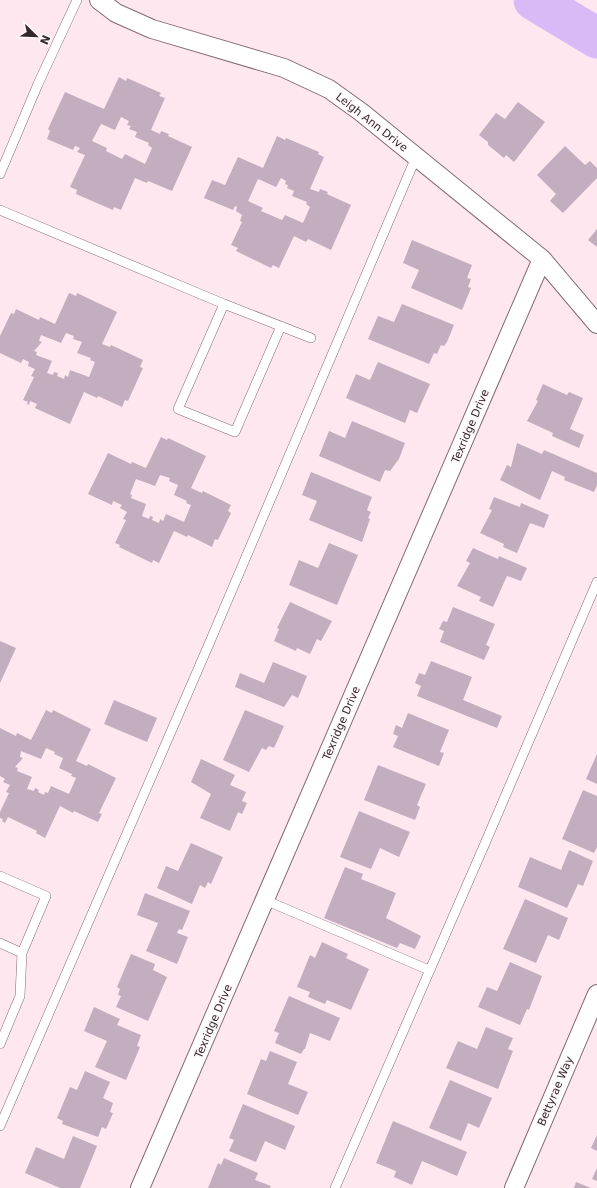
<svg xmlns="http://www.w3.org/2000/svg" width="597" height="1188" font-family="'DejaVu Sans',sans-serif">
	<rect width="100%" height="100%" fill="#fee7ef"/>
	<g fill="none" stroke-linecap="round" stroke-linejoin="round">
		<path stroke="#dab9f7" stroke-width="41" d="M534,0L597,38"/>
	</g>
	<path fill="#c3aebf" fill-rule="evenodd" d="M119,77L126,81L127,78L161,93L159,96L165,98L151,130L160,134L161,131L169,134L168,136L192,147L172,191L148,181L147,183L135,178L121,210L114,207L113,210L76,194L77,190L70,187L85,155L77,152L80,148L75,146L73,150L47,139L50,131L48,129L65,92L104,109ZM121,117L129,121L127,125L131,126L129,129L137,132L135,137L149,143L148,145L152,148L145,164L125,154L122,159L106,151L107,148L92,141L101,124L115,130Z
		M518,102L545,122L514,162L506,155L504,158L488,145V142L479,135L496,113L505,119Z
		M277,136L285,140L286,138L319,152L318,154L324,157L310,189L319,192L320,189L328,192L327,194L351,205L331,250L308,239L306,242L294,236L279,268L273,265L271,268L236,251L238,248L231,245L242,222L240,221L242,215L236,211L237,207L235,206L233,210L204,198L212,180L225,185L238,157L263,168ZM281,178L286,181L285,184L288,185L287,188L294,191L292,196L307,202L306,204L310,207L303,223L285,215L282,220L261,211L263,208L248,201L258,179L276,187Z
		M565,146L585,165L590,161L597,168V178L563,213L550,201L556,194L537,175Z
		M597,229V247L588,240Z
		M412,240L472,265L467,278L471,279L468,287L471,288L462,310L411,288L419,270L403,263Z
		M69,293L76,296L77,293L117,312L102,344L110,347L111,345L143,360L140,367L143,368L128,401L125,400L122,407L98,396L97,398L84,392L70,424L35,408L37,404L30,401L29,405L27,404L28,402L23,400L34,377L31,376L35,369L28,366L29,362L23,359L21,363L0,353V336L11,313L14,314L16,309L39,320L40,317L55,324ZM66,333L74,336L73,339L82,342L77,353L91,358L90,360L95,362L89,377L70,370L68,377L65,375L64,379L57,376L58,373L54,372L53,375L47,373L52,361L36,355L37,352L34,351L42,342L39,341L41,335L61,343Z
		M402,304L454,325L447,342L444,346L441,345L437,354L434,353L429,364L368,339L378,316L394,322Z
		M378,362L430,384L417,413L410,410L405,423L346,398L356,374L370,380Z
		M543,384L567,395L569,392L583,398L570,429L584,435L579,448L552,436L553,433L527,421L538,401L536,400Z
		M352,421L405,443L399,459L390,471L385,470L380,482L319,456L329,431L345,438Z
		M161,437L167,440L168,438L206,456L191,488L202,493L203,491L231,505L228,511L231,513L218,540L215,539L212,547L188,535L187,537L174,531L159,563L153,560L152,563L119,547L120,545L115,543L126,520L123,519L127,512L120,508L122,505L113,501L112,505L88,494L108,453L131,464L132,462L146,468ZM160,475L170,478L169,481L178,485L174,495L187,501L186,503L191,505L184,522L166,514L163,521L160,519L159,523L152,520L153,517L150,516L149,519L142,516L146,504L131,498L132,495L130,494L136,479L155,486Z
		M517,443L542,454L544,450L597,473V485L594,492L564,480L565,477L552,471L540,500L500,480L507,465L511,467Z
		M311,472L372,497L367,510L371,512L368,518L370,519L362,542L309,520L317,501L302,495Z
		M494,497L520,507L521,503L549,515L544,528L530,523L517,553L503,547L504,544L480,533L492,510L489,509Z
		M329,543L358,555L337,605L289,585L299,560L318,568Z
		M473,548L498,559L499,556L527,568L521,581L507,576L493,607L479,601L481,597L457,586L470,563L466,561Z
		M290,602L332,621L321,641L317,639L310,654L297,648L296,651L274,641L279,629L277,628Z
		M453,607L495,624L486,645L490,647L484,660L440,642L444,631L439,629L443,621L447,622Z
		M0,641L16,648L0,683Z
		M431,661L472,677L463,700L502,716L497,728L417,696L421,686L415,683L419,673L425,675Z
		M273,662L307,676L298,698L292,695L284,707L235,687L240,673L264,683Z
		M114,700L157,718L147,742L104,724Z
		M46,710L52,713L53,710L91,729L76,761L87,766L88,764L116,778L99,813L102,814L98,822L74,811L73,813L60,806L45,838L36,833L37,831L8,817L5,823L2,821L3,819L0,818V812L9,793L6,792L10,785L3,782L5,779L0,776V728L16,736L17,733L31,740ZM46,748L55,752L54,754L63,758L59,768L72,774L71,776L76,778L69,794L51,786L48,793L45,792L44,795L38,792L39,790L35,788L34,791L27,789L32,777L17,771L18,768L15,767L23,758L20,757L21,751L41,759Z
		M245,710L284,726L274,748L269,746L266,750L262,748L249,772L223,760Z
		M408,713L449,730L440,752L444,753L439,766L393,747L398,736L393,734L396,725L402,728Z
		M597,754V784L586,779Z
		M201,759L235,775L230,785L246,792L242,801L247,803L242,814L238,812L230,831L200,818L211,794L191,782Z
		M378,765L426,784L417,805L420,807L415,820L364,800Z
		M583,790L597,796V847L594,853L562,839Z
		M359,811L410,832L399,857L380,848L371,869L340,857Z
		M191,843L223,857L211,884L208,882L205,888L200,885L192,904L157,888L166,866L178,871Z
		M569,850L593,861L583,886L578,884L567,908L518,887L530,857L561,870Z
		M345,867L363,874L361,879L396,893L386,918L421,936L415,949L400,943L397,948L324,918Z
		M145,893L190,911L182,930L179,929L177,933L188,937L177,964L146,951L158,923L137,915Z
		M525,899L568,918L559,940L548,935L536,963L503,949Z
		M322,942L348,954L346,958L369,969L351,1010L327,1000L325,1004L308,997L310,992L297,987L310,955L315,958Z
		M131,954L155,964L153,970L167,977L148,1021L116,1007L121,996L118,995L120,989L117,987Z
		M510,962L542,976L529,1010L527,1009L520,1025L478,1007L487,987L497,991Z
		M289,996L340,1018L330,1041L310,1033L305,1049H304L301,1054L275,1043L279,1033L274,1031Z
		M94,1007L120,1019L117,1025L141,1035L137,1046L140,1047L126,1080L95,1067L107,1041L84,1031Z
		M486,1027L513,1038L508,1049L513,1051L498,1089L446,1068L458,1041L477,1049Z
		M270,1051L297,1062L288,1084L308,1092L298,1115L247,1094L261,1059L266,1061Z
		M85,1071L110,1082L103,1098L113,1103L110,1112L113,1113L106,1129L102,1127L98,1137L62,1124L63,1121L57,1118L70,1087L77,1090Z
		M450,1080L492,1098L479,1128L468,1123L461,1141L429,1128Z
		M243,1104L295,1126L285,1150L265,1141L256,1162L229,1151L234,1140L229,1138Z
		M393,1121L467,1152L457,1176L422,1161L412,1185L394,1177L396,1171L376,1163Z
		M597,1135V1151L591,1148Z
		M73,1136L97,1146L80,1188H60L25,1173L36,1147L64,1159Z
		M224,1158L258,1173L255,1180L271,1186L270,1188H208L218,1163L221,1165Z
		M597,1168V1181L592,1179Z
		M576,1182L591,1188H574Z"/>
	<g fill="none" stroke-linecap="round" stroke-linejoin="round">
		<defs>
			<path id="service" d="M0,174L38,84L77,0
				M0,210L224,304L311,338
				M224,304L178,409L235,432L281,326
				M0,876L46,896L22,953L20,996L0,1044
				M265,900L429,970
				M0,943L22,953
				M0,1126L209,644L416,157
				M335,1188L483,848L597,582"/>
			<path id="minor" d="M99,0L116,13L152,29L284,68L329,89L361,112L542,259L597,324
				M140,1188L542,259
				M514,1188L597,994"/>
		</defs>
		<use href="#service" stroke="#836b74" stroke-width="10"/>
		<use href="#minor" stroke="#836b74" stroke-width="20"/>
		<use href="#service" stroke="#fff" stroke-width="9"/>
		<use href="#minor" stroke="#fff" stroke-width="18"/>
	</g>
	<g text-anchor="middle" stroke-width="3.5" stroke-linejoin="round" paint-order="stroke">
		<g font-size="11" fill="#32272b" stroke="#fff9fb">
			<text transform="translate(372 122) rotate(38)" y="4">Leigh Ann Drive</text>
			<text transform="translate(470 426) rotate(-67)" y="4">Texridge Drive</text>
			<text transform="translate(341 723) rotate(-67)" y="4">Texridge Drive</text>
			<text transform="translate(213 1021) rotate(-67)" y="4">Texridge Drive</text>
			<text transform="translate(555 1091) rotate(-67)" y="4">Bettyrae Way</text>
		</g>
	</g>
	<g transform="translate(36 36) rotate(113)" stroke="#fff9fb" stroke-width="3" paint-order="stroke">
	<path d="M0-3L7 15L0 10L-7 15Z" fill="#32272b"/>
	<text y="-6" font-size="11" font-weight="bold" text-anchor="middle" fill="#32272b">N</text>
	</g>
</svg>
